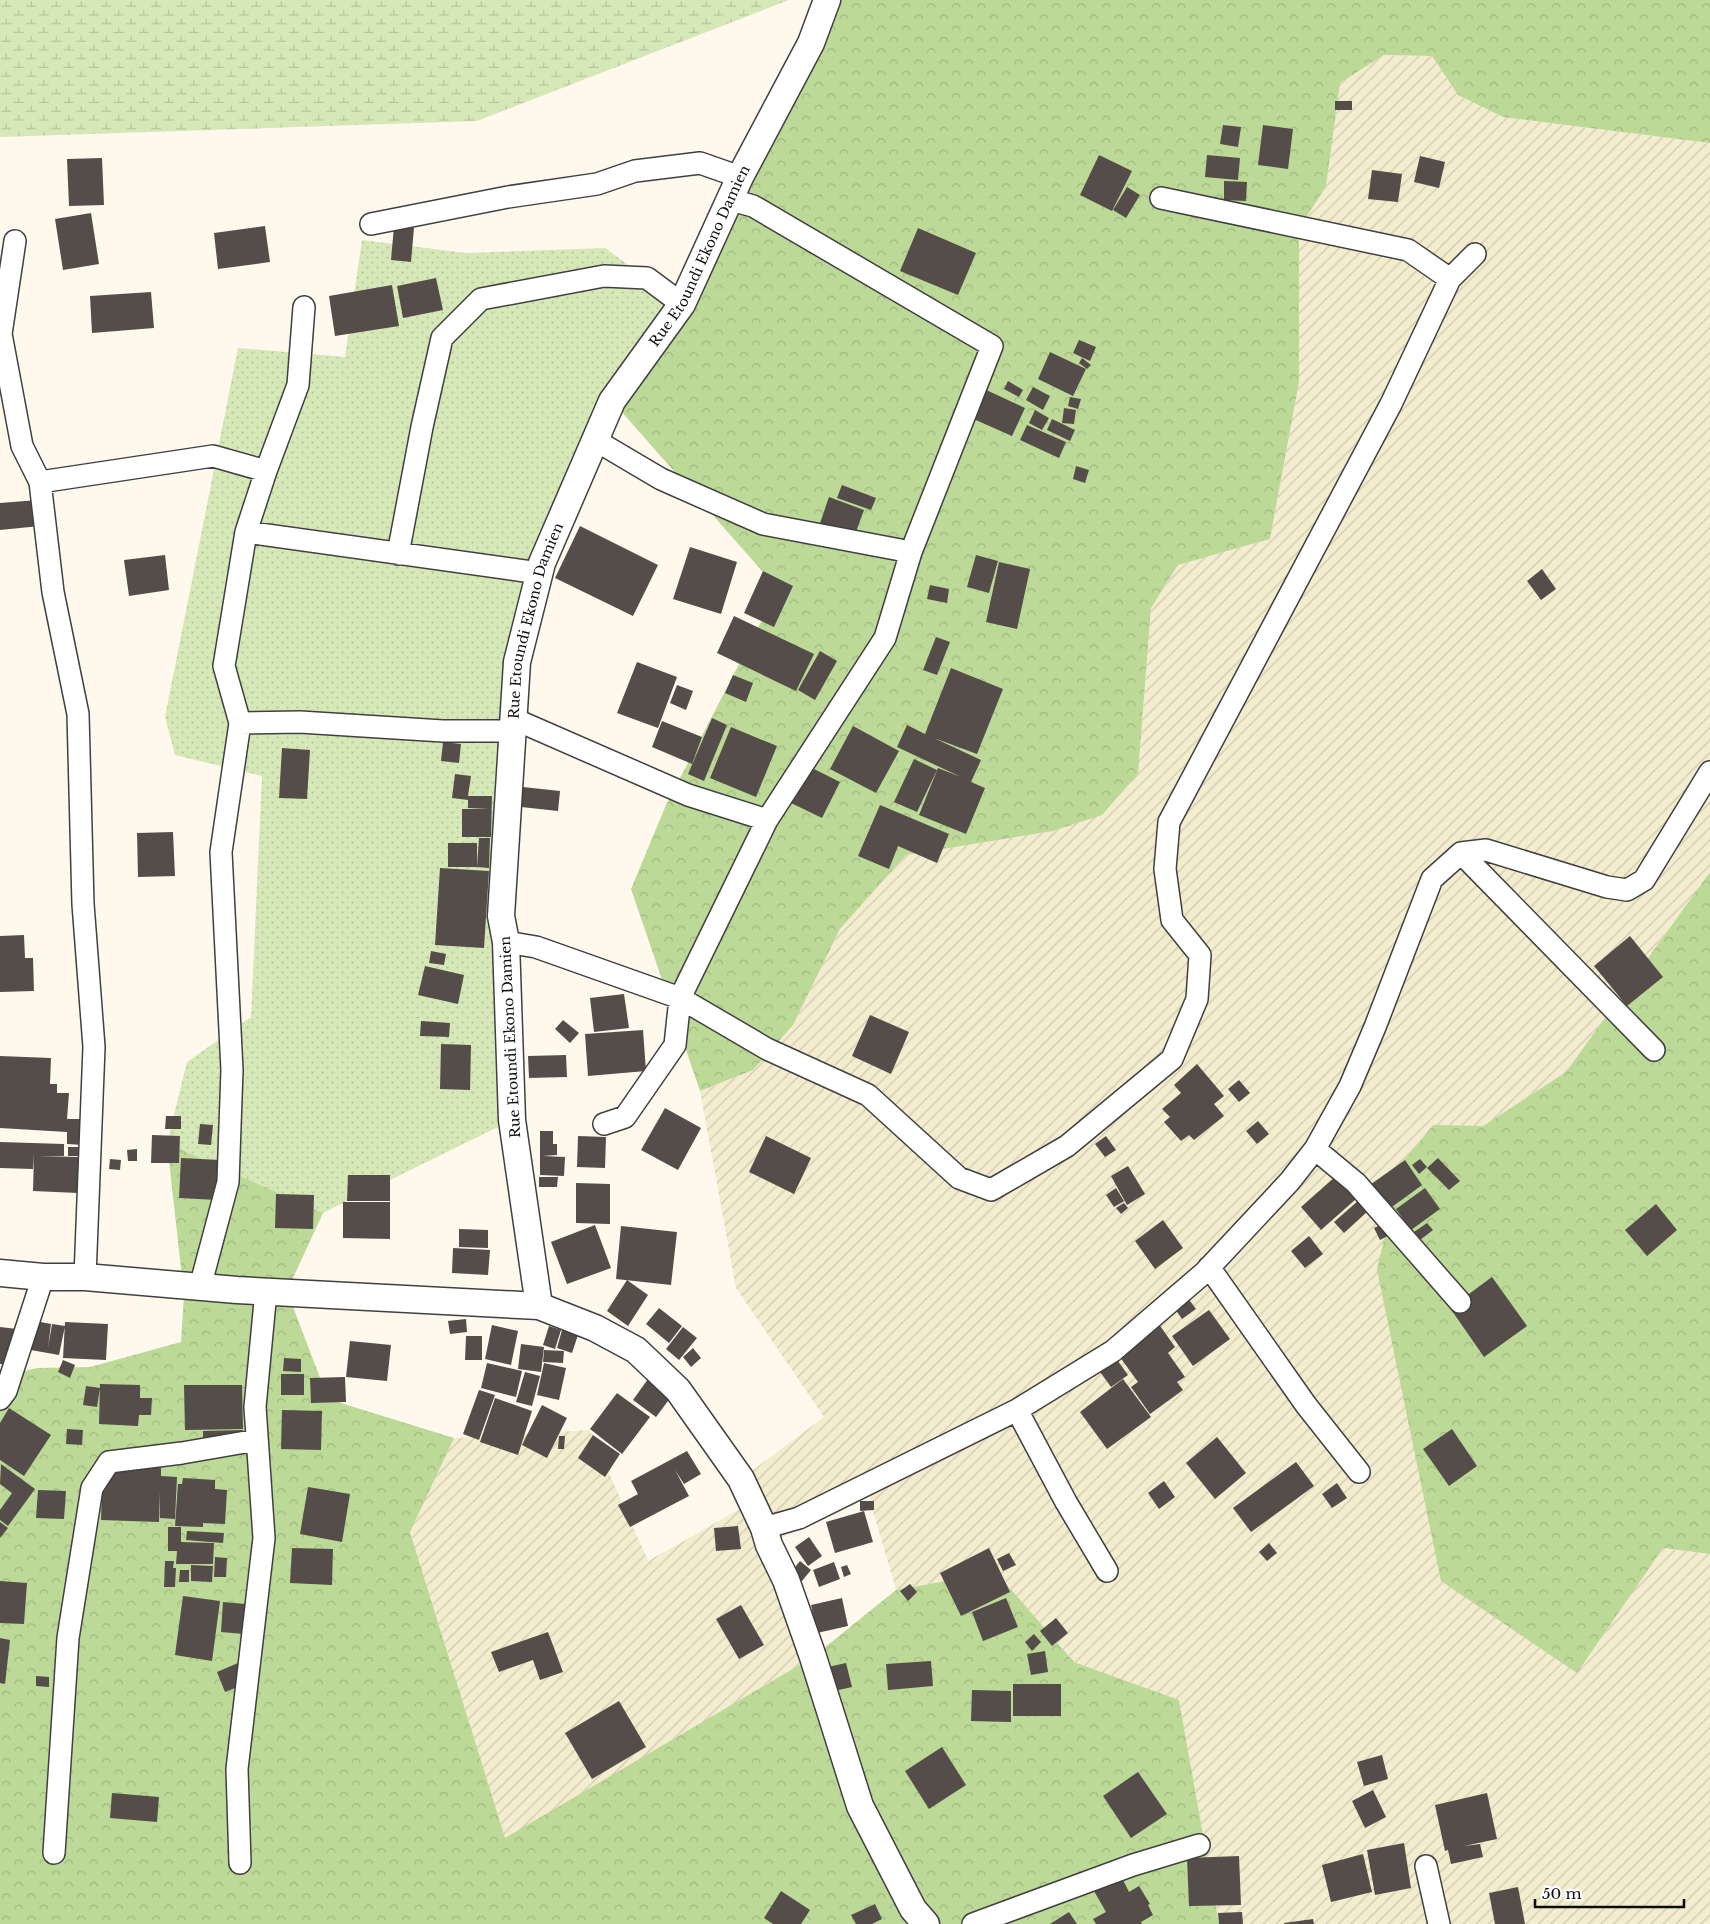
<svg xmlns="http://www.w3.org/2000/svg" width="1710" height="1924" font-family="'Libre Baskerville',serif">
	<defs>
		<pattern id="farmland-furrows" width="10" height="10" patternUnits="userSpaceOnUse" patternTransform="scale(1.25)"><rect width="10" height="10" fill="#f4ecce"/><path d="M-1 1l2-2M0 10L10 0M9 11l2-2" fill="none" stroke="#d0c9b0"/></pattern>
		<pattern id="grass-dots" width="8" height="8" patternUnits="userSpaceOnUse" patternTransform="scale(1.25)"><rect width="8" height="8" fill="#d6e8b7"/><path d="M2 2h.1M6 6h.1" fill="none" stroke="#b6c69c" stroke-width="1.8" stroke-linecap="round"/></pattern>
		<pattern id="forest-crowns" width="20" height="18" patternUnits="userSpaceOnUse" patternTransform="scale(1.25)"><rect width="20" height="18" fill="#bcd997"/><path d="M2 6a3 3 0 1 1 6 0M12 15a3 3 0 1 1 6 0" fill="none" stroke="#a0b981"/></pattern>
		<pattern id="wetland-marsh" width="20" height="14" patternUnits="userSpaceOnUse" patternTransform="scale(1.25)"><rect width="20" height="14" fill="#d6e8b7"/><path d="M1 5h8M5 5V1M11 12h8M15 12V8" fill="none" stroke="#b6c69c"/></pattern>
	</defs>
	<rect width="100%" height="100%" fill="#fff9ed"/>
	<path fill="url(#farmland-furrows)" d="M1384,55L1432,56L1458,95L1503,117L1710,143V872L1566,1072L1483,1126H1433L1401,1164L1577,1672L1663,1548L1710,1554V1924H1219L1179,1700L1074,1662L996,1572L896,1590L867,1491L769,1545L813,1657L505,1839L410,1531L454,1438L590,1430L648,1561L740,1509L741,1479L824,1417L736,1288L700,1091L753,1070L793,1025L840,929L906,855L1053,831L1101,815L1138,774L1151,608L1178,565L1270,539L1299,382V228L1326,187L1340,83Z"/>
	<path fill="url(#grass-dots)" d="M362,240L466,253L605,248L682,304L611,402L517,662L512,1120L323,1213L167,1143L187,1062L251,1017L262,776L175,755L165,717L238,348L345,357Z"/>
	<path fill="url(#forest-crowns)" d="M827,0H1710V143L1503,117L1458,95L1432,56L1384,55L1340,83L1326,187L1299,228V382L1270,539L1178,565L1151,608L1138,774L1102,815L1053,831L906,855L840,929L793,1025L753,1070L700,1091L631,889L666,805L778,589L612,401L682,304Z
		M1710,872V1554L1663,1548L1577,1673L1441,1581L1377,1270L1401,1164L1433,1125L1483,1126L1566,1072Z
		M167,1143L323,1213L287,1291L328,1399L454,1438L410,1532L505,1838L813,1657L896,1590L996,1572L1074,1662L1179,1700L1219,1924H0V1377L37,1368L90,1367L181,1342L184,1295Z"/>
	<path fill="url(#wetland-marsh)" d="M0,0H789L477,121L0,137Z"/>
	<path fill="#554d49" d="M1335,101H1352V110H1335Z
		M1223,125L1241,127L1238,147L1220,144Z
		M1263,125L1293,129L1288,169L1258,165Z
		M1099,155L1132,171L1112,211L1080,195Z
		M1207,155L1240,158L1238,180L1205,177Z
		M1420,156L1445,162L1439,188L1414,182Z
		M102,158L104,205L69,206L67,159Z
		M1372,170L1402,174L1398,202L1368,199Z
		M1224,181L1247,182L1246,201L1224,200Z
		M1127,187L1140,195L1126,218L1113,210Z
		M91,213L99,264L63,270L55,219Z
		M265,226L270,262L218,269L214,233Z
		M394,226L414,228L411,262L391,260Z
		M918,228L976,253L958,295L900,271Z
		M436,278L443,310L403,318L397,286Z
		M392,285L399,326L335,336L329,296Z
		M151,292L154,328L92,333L90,296Z
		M1079,340L1096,347L1090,361L1073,353Z
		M1050,352L1086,369L1073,396L1038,379Z
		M1082,358L1091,365L1087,369L1079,363Z
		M1008,381L1023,390L1019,397L1004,389Z
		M1033,387L1050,396L1043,410L1026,400Z
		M982,388L1025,408L1012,436L969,417Z
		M1070,397L1081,399L1078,409L1068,406Z
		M1064,408L1076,410L1074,424L1062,423Z
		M1035,410L1049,418L1042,430L1029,423Z
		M1052,419L1075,430L1070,441L1047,430Z
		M1027,425L1066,442L1059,458L1020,440Z
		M1076,466L1089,470L1085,483L1073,479Z
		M842,485L876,498L871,510L837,498Z
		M829,497L864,510L850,548L816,535Z
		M38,500L40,526L0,530V503Z
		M580,526L658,565L633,616L555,578Z
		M690,547L737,562L721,614L673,599Z
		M165,555L169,590L129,596L124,560Z
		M976,555L998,561L989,593L967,587Z
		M999,562L1030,569L1017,629L986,622Z
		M1542,569L1556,589L1541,600L1527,581Z
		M763,571L793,586L774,627L744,613Z
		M930,585L949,589L947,603L927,599Z
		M734,616L814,654L796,691L717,653Z
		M936,637L950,642L937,675L923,670Z
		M820,651L837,661L815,700L798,690Z
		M637,662L677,677L658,728L617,713Z
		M951,668L1003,689L977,754L934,738L981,760L971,782L985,788L966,834L919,815L938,768L961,777L897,747L907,725L925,734Z
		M733,675L753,683L746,702L725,693Z
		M677,685L693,691L686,710L670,703Z
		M712,718L727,725L704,781L688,774Z
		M662,721L702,737L692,764L652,747Z
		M853,726L899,751L876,793L830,769Z
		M731,727L777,746L756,797L710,778Z
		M443,742L461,744L459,763L441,761Z
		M282,748L310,750L307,799L279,798Z
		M914,759L937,770L917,812L894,802Z
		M808,766L840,782L822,818L791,803Z
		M455,774L471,776L468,796H492L491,837H462V809H489L468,808V800L452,798Z
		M523,787L560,791L558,811L521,807Z
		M880,805L949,834L937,863L898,846L889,869L858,856Z
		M173,832L175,876L138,877L137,833Z
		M479,838H490L489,868L477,867Z
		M448,843H477V867H448Z
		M440,868L489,871L484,948L435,945Z
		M24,935L25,958H33L34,991L0,992V936Z
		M1630,936L1663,977L1627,1006L1594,966Z
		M431,951L446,954L444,965L429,963Z
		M425,966L464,975L458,1004L418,995Z
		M624,994L629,1028L594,1032L590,998Z
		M870,1015L909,1032L891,1074L852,1056Z
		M563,1020L579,1033L570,1043L555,1029Z
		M421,1021L450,1023L449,1037L420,1036Z
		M643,1030L646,1071L588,1076L585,1034Z
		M441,1044L471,1045L470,1090L440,1089Z
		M566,1055L567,1077L529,1078L528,1056Z
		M0,1056L51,1058L50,1084H57V1093H69L67,1119H85L84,1145L67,1144V1132L0,1128Z
		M1197,1064L1224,1096L1214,1104L1224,1116L1194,1140L1189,1135L1181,1141L1164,1122L1170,1117L1162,1109L1181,1093L1174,1085Z
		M1239,1080L1250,1093L1239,1102L1228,1089Z
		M665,1108L701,1128L678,1170L641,1150Z
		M166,1116H181V1129H165Z
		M1258,1121L1269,1134L1257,1144L1246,1131Z
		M200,1124L213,1125L211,1145L198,1144Z
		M540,1131H553V1144H557V1155L543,1156L565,1157L564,1176L540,1175Z
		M152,1135L180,1136L179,1163H151Z
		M578,1136L606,1137L605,1168L577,1167Z
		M766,1136L811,1158L794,1194L749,1172Z
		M1106,1136L1116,1150L1105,1157L1095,1144Z
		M0,1142L64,1144V1156H38L79,1157L78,1193L33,1191L34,1155L33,1169L0,1168Z
		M68,1147H84V1156H68Z
		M137,1149V1161H128L127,1150Z
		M181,1158L220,1160L218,1200L179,1198Z
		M1438,1158L1460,1181L1449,1190L1427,1168Z
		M110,1159L121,1160L120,1170L109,1169Z
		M1420,1159L1427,1167L1419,1174L1412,1165Z
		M1405,1160L1422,1185L1385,1212L1367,1187Z
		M1128,1166L1145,1194L1127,1205L1111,1176Z
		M348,1175H390V1201H347Z
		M1336,1176L1356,1199L1321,1230L1301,1207Z
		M539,1177H558L557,1187H539Z
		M576,1183L610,1184V1224L576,1223Z
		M1116,1188L1124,1201L1114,1207L1106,1195Z
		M1425,1188L1440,1209L1411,1230L1396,1209Z
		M276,1194L314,1195L313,1229L275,1228Z
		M1359,1200L1368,1211L1344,1233L1334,1222Z
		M343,1202H390V1239L343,1238Z
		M1124,1203L1128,1208L1121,1214L1116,1208Z
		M1656,1204L1677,1230L1647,1256L1625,1230Z
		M1163,1220L1183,1248L1155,1269L1135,1241Z
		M1387,1222L1393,1233L1380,1240L1374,1228Z
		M1427,1223L1433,1230L1420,1240L1414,1232Z
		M595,1225L611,1268L567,1284L551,1242Z
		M621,1226L677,1232L671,1285L616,1279Z
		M459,1229L488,1230V1248L459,1247Z
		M1309,1236L1323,1254L1305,1268L1291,1251Z
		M453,1248L490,1250L488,1275L452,1273Z
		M1492,1277L1527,1326L1484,1357L1450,1308Z
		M627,1280L648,1295L628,1326L607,1311Z
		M1184,1293L1196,1309L1182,1319L1171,1303Z
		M659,1308L682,1326L669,1343L646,1324Z
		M1209,1310L1230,1339L1193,1366L1172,1336Z
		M466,1319L467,1332L450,1334L448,1321Z
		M30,1320L51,1324L48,1348L52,1324L65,1326L59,1355L25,1349Z
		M65,1322L108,1324L106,1360L63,1358Z
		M1158,1323L1175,1347L1168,1353L1185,1377L1177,1382L1183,1390L1150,1414L1131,1387L1138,1382L1117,1353Z
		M492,1325L518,1331L511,1365L485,1359Z
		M549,1326L561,1330L555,1349L543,1345Z
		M0,1327L17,1329L12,1365L0,1364Z
		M683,1327L697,1338L679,1360L666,1349Z
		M562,1330L578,1335L572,1353L557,1348Z
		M466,1336H482V1360H465Z
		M350,1341L391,1345L387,1381L346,1377Z
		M521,1344L544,1347L541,1372L518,1369Z
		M693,1348L701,1358L691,1367L683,1357Z
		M544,1350L564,1351L563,1363L543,1362Z
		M1115,1357L1128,1375L1111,1387L1098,1369Z
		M284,1358L301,1359V1372L283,1371Z
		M63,1360L75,1365L70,1378L58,1372Z
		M487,1363L522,1371L516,1397L481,1388Z
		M544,1363L566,1368L559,1400L537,1395Z
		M525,1372L540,1376L532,1406L516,1402Z
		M281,1374H304V1395H281Z
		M345,1377L346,1402L311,1403L310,1378Z
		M648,1379L671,1397L656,1417L633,1400Z
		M1123,1379L1151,1417L1107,1449L1080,1412Z
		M100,1384L140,1385V1398H152L151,1415H139L138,1426L99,1424Z
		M184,1385H242L243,1429L185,1430Z
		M86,1386L100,1388L97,1407L83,1405Z
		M479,1390L495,1395L479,1440L463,1434Z
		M617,1393L650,1417L622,1454L590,1429Z
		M495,1398L532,1411L518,1455L480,1442Z
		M542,1405L567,1418L547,1458L522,1445Z
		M9,1408L51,1435L24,1476L0,1460V1423Z
		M282,1410L322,1411L321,1450L281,1449Z
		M67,1429L83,1430L82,1445L66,1444Z
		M1452,1429L1477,1466L1449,1486L1423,1449Z
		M243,1430V1447H203V1431Z
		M593,1435L620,1454L605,1477L578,1458Z
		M559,1436H565L564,1449H558Z
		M1217,1437L1246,1473L1215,1499L1186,1463Z
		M687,1451L701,1474L684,1484L675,1470L689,1496L630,1527L618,1505L638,1494L631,1481Z
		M103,1462L161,1464V1476L177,1477L175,1519L160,1518V1492L159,1522L101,1520Z
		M1296,1462L1314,1486L1251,1532L1233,1508Z
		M1,1464L35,1489L8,1526L0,1520V1510L12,1493L0,1484Z
		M183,1478L215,1480V1489L227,1490L225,1524L203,1523V1527L175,1526L178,1484H182Z
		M1164,1481L1175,1497L1159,1509L1148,1493Z
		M1337,1483L1347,1498L1332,1508L1322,1494Z
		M308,1487L350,1494L342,1542L300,1534Z
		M38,1490L66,1491L64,1519L36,1518Z
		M860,1501H874V1510L860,1511Z
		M864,1511L873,1542L835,1553L826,1522Z
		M0,1522L8,1528L0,1538Z
		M738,1526L741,1549L716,1551L714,1528Z
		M168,1527H181V1542L214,1543L213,1564H176L177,1551H168Z
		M187,1531L224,1533L223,1543L186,1540Z
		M809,1537L822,1556L808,1566L795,1547Z
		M1269,1543L1277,1553L1267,1561L1259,1552Z
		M292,1548L333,1549L332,1585L290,1583Z
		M989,1548L1010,1592L961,1616L940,1573Z
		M1009,1553L1016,1565L1003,1571L997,1559Z
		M215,1557L227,1558L226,1577H214Z
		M165,1561H174L173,1568H176L175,1587H164Z
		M800,1561L811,1570L802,1581L791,1572Z
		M834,1562L840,1579L819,1587L813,1570Z
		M191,1565L213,1566L212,1582L191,1581Z
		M847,1565L851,1574L844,1577L841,1567Z
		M180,1570H189V1582H179Z
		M0,1581L27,1583L24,1624L0,1623Z
		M910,1584L917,1592L908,1601L900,1591Z
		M183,1596L220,1601L212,1661L175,1655Z
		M842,1598L848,1626L817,1633L811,1605Z
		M1006,1598L1018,1627L983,1641L972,1612Z
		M223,1602L245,1604L244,1634L221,1632Z
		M741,1605L764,1645L739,1659L716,1619Z
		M1056,1618L1068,1633L1052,1646L1040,1631Z
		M548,1632L563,1672L540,1680L533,1660L499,1672L491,1652Z
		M1034,1634L1041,1642L1032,1651L1025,1642Z
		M0,1638L10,1640L5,1684L0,1683Z
		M1045,1651L1048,1672L1031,1675L1027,1654Z
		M245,1660L253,1681L225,1692L217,1672Z
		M931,1661L933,1686L888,1690L886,1664Z
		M846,1663L852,1687L834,1691L828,1667Z
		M36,1676L49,1677V1687L36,1686Z
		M1013,1684H1061V1716H1013Z
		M972,1690L1011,1691V1722L971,1721Z
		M619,1701L646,1747L592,1779L565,1733Z
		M942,1747L966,1785L929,1809L905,1771Z
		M1382,1755L1388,1779L1364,1786L1357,1762Z
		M1138,1772L1167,1814L1131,1838L1103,1796Z
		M1373,1790L1386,1817L1365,1828L1352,1801Z
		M112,1793L159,1797L157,1822L110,1818Z
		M1487,1793L1497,1839L1464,1846L1480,1844L1483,1857L1451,1864L1448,1850L1445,1851L1435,1805Z
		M1404,1843L1411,1888L1375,1895L1367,1850Z
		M1363,1854L1372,1892L1331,1902L1322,1865Z
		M1239,1856L1241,1905L1189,1906L1187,1858Z
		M1121,1876L1129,1892L1139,1886L1150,1904L1148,1905L1153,1915L1141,1922L1142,1924H1096L1093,1919L1106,1912L1094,1891Z
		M1518,1887L1525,1924H1495L1489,1893Z
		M781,1891L810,1910L801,1924H773L764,1918Z
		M875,1904L882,1919L872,1924H856L851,1915Z
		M1069,1912L1077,1924H1050Z
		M1242,1912L1243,1924H1219L1218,1913Z
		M1313,1919L1314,1924H1284V1923Z"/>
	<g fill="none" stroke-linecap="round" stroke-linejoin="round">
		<defs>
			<path id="minor" d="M1161,198L1408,250L1450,279
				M371,224L508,197L597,184L635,171L700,163L740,177
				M15,241L1,334L22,446L40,482L53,592L78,714L83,904L94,1047L85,1277
				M595,440L661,479L763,524L911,552
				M40,482L213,456L266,471
				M246,532L539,573
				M398,554L422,427L442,338L481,299L604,276L647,278L682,304
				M514,719L688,795L767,820
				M240,723L300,722L443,731H513
				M1461,853L1654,1050
				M506,942L536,947L680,998L767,820L885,638L911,552L992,346L753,206L731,200
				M604,1124L625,1117L675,1045L680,998L767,1049L868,1095L959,1178L991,1190L1067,1146L1172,1059L1197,999L1200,955L1172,920L1165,869L1169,822L1391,404L1450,279L1475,254
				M1315,1149L1356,1183L1460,1302
				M1209,1267L1306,1405L1359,1472
				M200,1287L228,1182L232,1070L221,852L240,723L224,666L246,532L266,471L298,385L304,307
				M0,1399L6,1391L43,1277
				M1017,1410L1066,1502L1107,1571
				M764,1528L799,1518L1017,1410L1113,1351L1205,1272L1290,1181L1315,1149L1350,1086L1375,1027L1432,879L1461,853L1486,850L1607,887L1627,890L1644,880L1710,772
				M54,1853L68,1638L92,1488L109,1462L182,1453L257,1440
				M240,1863L237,1769L264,1538L255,1407L266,1291
				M1426,1866L1439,1924
				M973,1924L1133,1865L1199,1845"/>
			<g id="tertiary">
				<path d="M0,1273L43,1277H85L237,1290L539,1306L595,1328L636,1350L678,1390L741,1479L764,1528L769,1545L786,1580L813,1657L860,1806L913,1909L926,1924"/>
				<path id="s1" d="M539,1306L512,1120L506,942L501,916L517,662L542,563L612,401L682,304L740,177L811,43L827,0"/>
			</g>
		</defs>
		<use href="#minor" stroke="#404040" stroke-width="24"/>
		<use href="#tertiary" stroke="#404040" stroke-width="29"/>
		<use href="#minor" stroke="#fff" stroke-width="21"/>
		<use href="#tertiary" stroke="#fff" stroke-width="26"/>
	</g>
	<g text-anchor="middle" stroke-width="5" stroke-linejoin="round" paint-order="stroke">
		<g font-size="14" fill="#0d0d0d" stroke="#fff">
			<text dy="5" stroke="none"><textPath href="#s1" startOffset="1096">Rue Etoundi Ekono Damien</textPath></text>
			<text dy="5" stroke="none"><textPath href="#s1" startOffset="691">Rue Etoundi Ekono Damien</textPath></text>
			<text transform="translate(510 1037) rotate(-93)" y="5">Rue Etoundi Ekono Damien</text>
		</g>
	</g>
	<path d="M1535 1899v8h149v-8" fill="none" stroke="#0d0d0d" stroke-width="2.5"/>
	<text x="1542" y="1899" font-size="15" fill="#0d0d0d" stroke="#ffffff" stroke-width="4" paint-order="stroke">50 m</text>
</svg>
